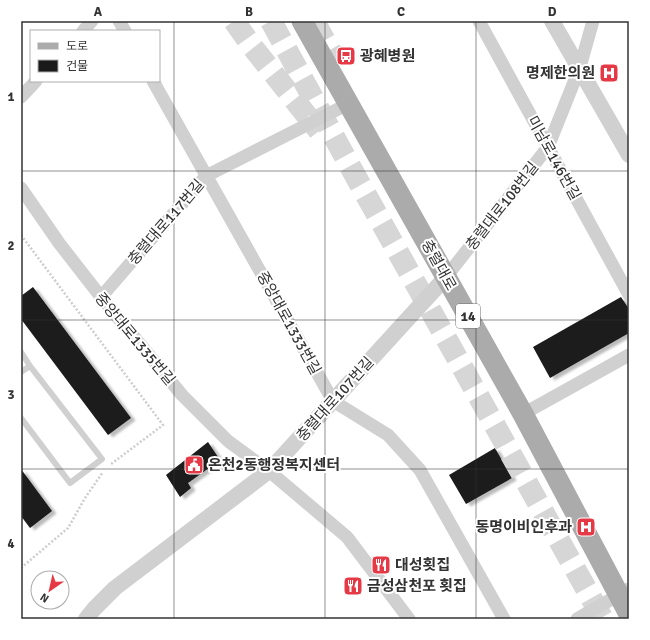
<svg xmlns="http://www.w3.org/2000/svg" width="650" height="640" font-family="Signika,'Noto Sans KR',sans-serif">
	<defs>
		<filter id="shadow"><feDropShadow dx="4.5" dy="2.5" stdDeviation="1" flood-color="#0004"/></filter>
	</defs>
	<rect width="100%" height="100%" fill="#fff"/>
	<path fill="#1a1a1a" filter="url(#shadow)" d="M33,287L131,418L108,435L21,319V296Z
		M621,297L629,309V333L550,378L533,347Z
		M208,442L220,460L188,483L191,488L180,497L166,475Z
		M495,448L512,478L466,504L449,475Z
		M21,469L52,511L30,528L21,516Z"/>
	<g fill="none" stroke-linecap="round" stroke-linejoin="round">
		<path stroke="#d6d6d6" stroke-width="22" stroke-dasharray="22 11" stroke-linecap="butt" d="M234,21L251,45L319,131
			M271,21L356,177L603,619
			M314,21L336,61"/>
		<path stroke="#cdcdcd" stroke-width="2.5" stroke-dasharray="2 2" stroke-linecap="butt" d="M21,235L163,425L111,464
			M21,568L68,528L85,498L103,472"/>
		<path stroke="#d0d0d0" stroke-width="6" d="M21,352L30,366L102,459L70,483L21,418
			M21,372L30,366"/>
		<path stroke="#d0d0d0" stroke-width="13" d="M119,21L125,31
			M479,21L629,295
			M83,31L92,21
			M153,81L333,401L388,435L420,470L504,619
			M21,97L36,81
			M21,188L59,243L101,297L182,395L228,441L269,471L347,537L409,619
			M446,277L548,147L580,67L593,21
			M101,297L206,176L348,104
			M523,414L629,355
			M577,619L629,589"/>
		<path stroke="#d0d0d0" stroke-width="16" d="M552,21L629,155
			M86,619L94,609L115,588L269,471L446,277"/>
		<path stroke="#ababab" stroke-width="21" d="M302,21L523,414L629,614"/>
	</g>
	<path fill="none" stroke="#333" stroke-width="1" stroke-opacity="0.55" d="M174,21V619M325,21V619M476,21V619M21,171H629M21,320H629M21,469H629"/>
	<defs>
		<symbol id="bus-square" viewBox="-11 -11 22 22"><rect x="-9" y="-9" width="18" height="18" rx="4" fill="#e63946" stroke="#fff"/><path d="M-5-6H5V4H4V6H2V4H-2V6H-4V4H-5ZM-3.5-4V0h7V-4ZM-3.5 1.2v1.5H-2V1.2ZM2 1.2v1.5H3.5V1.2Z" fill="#fff"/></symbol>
		<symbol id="hospital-square" viewBox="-11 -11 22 22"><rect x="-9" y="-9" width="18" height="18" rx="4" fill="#e63946" stroke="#fff"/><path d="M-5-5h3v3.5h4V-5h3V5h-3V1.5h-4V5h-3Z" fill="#fff"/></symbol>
		<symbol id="civic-square" viewBox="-11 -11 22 22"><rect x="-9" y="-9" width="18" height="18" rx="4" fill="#e63946" stroke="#fff"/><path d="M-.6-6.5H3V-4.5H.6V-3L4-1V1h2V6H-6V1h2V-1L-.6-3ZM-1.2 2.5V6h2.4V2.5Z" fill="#fff"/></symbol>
		<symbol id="restaurant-square" viewBox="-11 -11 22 22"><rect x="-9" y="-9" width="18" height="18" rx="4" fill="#e63946" stroke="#fff"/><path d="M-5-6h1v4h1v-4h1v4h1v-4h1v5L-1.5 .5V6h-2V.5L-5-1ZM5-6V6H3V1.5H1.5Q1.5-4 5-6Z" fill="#fff"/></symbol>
	</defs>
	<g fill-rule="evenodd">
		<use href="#bus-square" x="335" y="45" width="22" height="22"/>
		<use href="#hospital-square" x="598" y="62" width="22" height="22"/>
		<use href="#civic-square" x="183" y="454" width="22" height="22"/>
		<use href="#hospital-square" x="575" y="516" width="22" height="22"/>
		<use href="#restaurant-square" x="370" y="554" width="22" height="22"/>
		<use href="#restaurant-square" x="342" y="575" width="22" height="22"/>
	</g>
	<g text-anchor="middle" stroke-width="4" stroke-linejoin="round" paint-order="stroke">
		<rect fill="#fff" stroke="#707070" stroke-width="1" x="456" y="304" width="24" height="24" rx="3"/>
		<g font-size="14" font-weight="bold" fill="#333">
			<text x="468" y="321">14</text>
		</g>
		<g font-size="15" font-weight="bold" fill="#333" stroke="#fff" text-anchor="start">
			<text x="360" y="61">광혜병원</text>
			<text x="595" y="78" text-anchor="end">명제한의원</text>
			<text x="208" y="470">온천2동행정복지센터</text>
			<text x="572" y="532" text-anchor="end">동명이비인후과</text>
			<text x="395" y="570">대성횟집</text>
			<text x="367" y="591">금성삼천포 횟집</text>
		</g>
		<g font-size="15" fill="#333" stroke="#fff">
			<text transform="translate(554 158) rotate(61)" y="5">미남로146번길</text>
			<text transform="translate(502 206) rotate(-52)" y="5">충렬대로108번길</text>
			<text transform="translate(166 222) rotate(-49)" y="5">충렬대로117번길</text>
			<text transform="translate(439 265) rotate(61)" y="5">충렬대로</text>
			<text transform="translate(289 323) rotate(61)" y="5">중앙대로1333번길</text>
			<text transform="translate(135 339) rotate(50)" y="5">중앙대로1335번길</text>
			<text transform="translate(335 399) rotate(-48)" y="5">충렬대로107번길</text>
		</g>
	</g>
	<rect width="650" height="640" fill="none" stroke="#ffffff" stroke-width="44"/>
	<rect x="30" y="30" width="130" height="52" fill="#ffffff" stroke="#adadad"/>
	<rect x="38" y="43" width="20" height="6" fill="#ababab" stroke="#adadad"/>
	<text x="66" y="50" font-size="12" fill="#333333">도로</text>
	<rect x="38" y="60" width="20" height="12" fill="#1a1a1a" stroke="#adadad"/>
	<text x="66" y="70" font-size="12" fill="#333333">건물</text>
	<g transform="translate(50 590) rotate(214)"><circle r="19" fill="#ffffff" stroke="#adadad"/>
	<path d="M0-3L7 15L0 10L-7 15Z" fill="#e63946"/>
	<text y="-6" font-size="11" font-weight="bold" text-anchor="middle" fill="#333333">N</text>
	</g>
	<rect x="22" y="22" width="606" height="596" fill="none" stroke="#333" stroke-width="1.5"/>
	<g font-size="13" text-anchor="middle" font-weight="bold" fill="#333">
		<text x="98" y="16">A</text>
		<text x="249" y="16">B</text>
		<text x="401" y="16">C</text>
		<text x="552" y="16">D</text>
		<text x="11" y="101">1</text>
		<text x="11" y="250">2</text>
		<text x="11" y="399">3</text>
		<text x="11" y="548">4</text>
	</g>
</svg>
